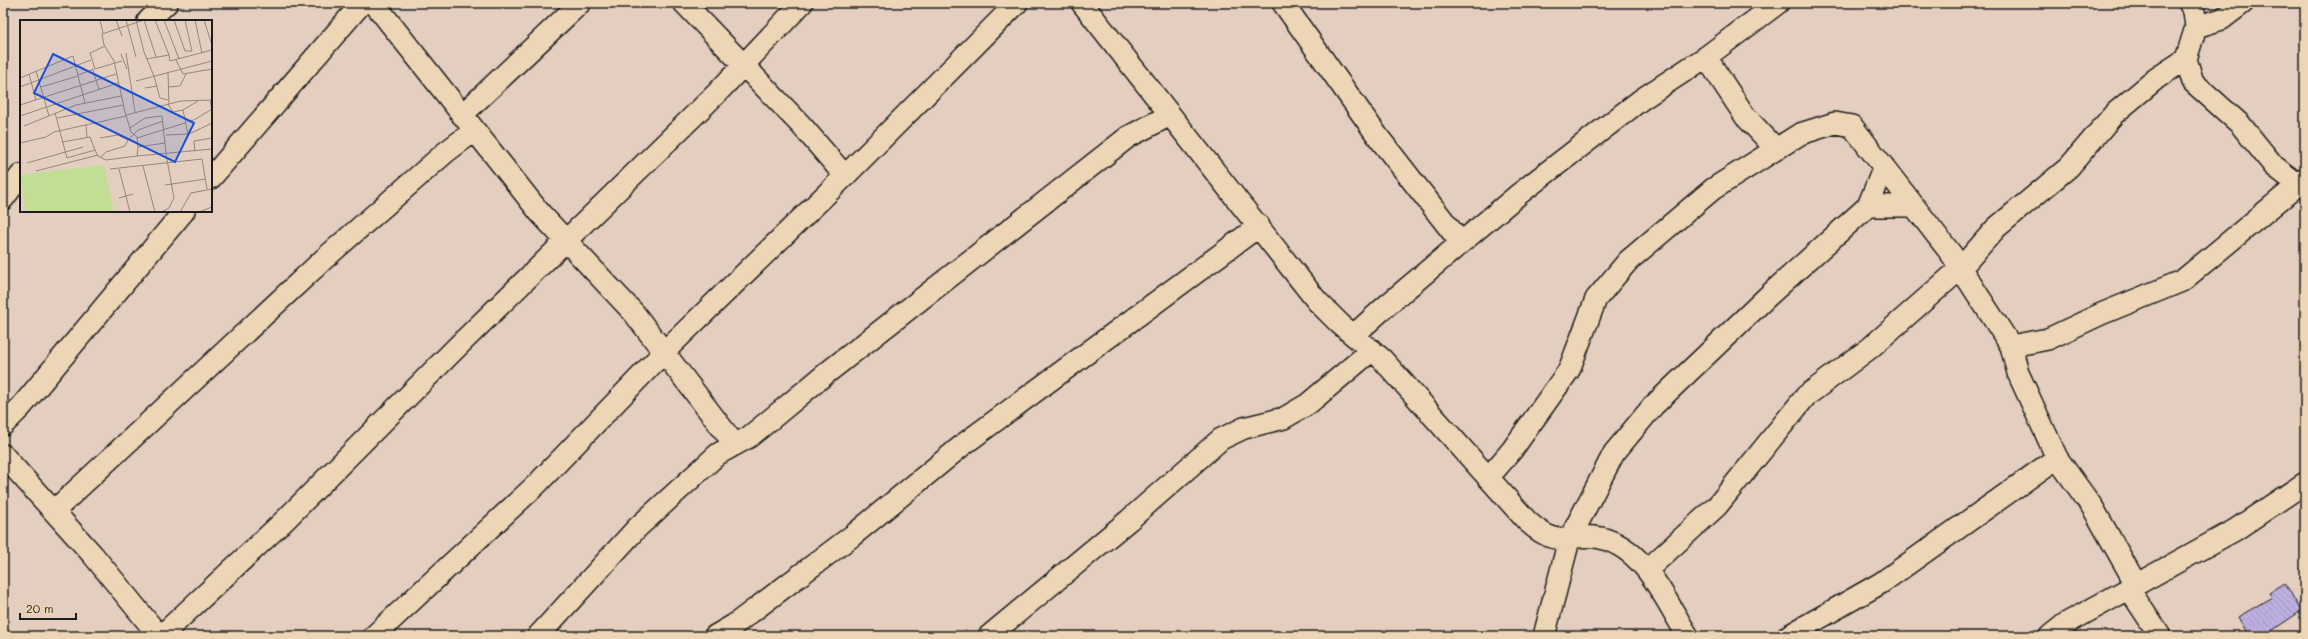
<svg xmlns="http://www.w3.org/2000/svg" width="2308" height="639" font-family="Mali,sans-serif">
	<defs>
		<pattern id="building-back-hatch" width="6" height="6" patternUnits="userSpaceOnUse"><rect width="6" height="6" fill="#bdb0e1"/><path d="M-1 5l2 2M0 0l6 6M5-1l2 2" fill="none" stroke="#a297c0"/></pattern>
	</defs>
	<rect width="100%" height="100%" fill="#e3cebf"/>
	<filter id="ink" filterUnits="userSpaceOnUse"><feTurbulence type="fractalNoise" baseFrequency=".025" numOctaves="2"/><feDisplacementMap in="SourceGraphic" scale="8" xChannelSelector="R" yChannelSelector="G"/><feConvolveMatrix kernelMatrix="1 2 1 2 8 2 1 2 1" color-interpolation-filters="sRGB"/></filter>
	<g filter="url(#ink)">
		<path fill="url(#building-back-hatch)" stroke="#1c1c1c" d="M2285,583L2301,611L2264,636H2249L2238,617L2272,597L2269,593Z"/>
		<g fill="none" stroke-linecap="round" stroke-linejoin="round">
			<defs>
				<path id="minor" d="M374,3L540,213L634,313L735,445
					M684,3L802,126L845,176
					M1082,3L1317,301L1340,324L1382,359L1527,521C1562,553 1567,530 1601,538C1646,549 1665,601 1688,636
					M1283,3L1379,138L1461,243
					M2189,3L2194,11L2196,27L2186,59L2193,82L2240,124L2274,166L2299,185
					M148,21L167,3
					M2196,27L2222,19L2243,3
					M1706,57L1745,116L1776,149
					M462,115L580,3
					M211,178L362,3
					M3,199L21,175
					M1868,206H1914
					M1354,335L1386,306L1519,194L1642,99L1706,57L1778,3
					M2011,346L2048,339L2101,314L2182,281L2305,179
					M3,425L21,407L184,211
					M3,455L93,555L159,636
					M1488,478L1512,450L1569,370L1596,299L1628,261L1713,189L1800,134L1835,123L1852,126L1952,255L2011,346L2018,373L2057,458L2093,508L2136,584
					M54,511L324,259L446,152L474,131
					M1647,570L1717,506L1806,396L1870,348L1961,268L1996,228L2069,167L2114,114L2157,78L2186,59
					M2129,589L2160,636
					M161,636L285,520L456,348L717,93L802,3
					M374,636L537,484L664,352L845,176L1017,3
					M538,636L637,528L718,454L749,437L770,420L828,372L1128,137L1170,115
					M715,636L734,625L852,536L964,444L1259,226
					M989,636L1129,520L1221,439L1244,428L1284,418L1308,404L1372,350
					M1544,636L1569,540L1614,453L1653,406L1768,296L1868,206L1884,167
					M1788,636L1881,583L2057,458
					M2050,636L2065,624L2235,530L2305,483"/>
			</defs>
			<use href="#minor" stroke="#1c1c1c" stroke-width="24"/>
			<use href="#minor" stroke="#edd6b6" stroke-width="21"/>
		</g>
	</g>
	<g transform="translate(20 20)">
		<rect width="192" height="192" fill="#e3cebf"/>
		<path d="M84,145L94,192H6L0,155Z" fill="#c2dd94"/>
		<path fill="none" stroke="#93877e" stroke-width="1" d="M80,0L83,13M96,0L102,16M106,0L116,37M116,0L124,32L134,56L140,78L148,80M124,0L136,37M135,0L149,35M144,0L159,39M154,0L165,31H172L165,0M175,0L182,33M184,0L192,25M85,26L70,33L75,49L102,41M106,33L115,92M101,34L107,49M126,39L149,35L150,41L192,30M156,40L163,54L192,49M73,50L79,70M16,51L29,96M148,52L149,86L153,92L163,90L168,114M9,54L16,80M58,55L74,49M0,58L53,36L65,83M116,61L192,41M0,67L71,40M21,67L58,56M149,67L160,66L166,54M125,68L137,66M190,80L192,92M0,85L96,54M163,90L178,81M35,93L47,138L75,130L78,136L86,140L117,136M106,95L161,81L192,80M0,96L98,63M37,98L103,85M167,101L174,100L192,89M66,105L67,117M4,106L56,85L101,76M110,108L125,98L142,96L146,133M146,115L169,114L192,103M80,118L98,115L108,120L118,110L143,101M117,118L165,103M42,122L70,117L75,130M0,123L26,117L34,112L106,96M145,123L118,127L117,136L192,129M118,127L117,117L111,112L105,92L94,41L84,25L82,14L124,0M175,131L174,121L192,118M81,137L86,132L105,126L108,120M7,143L63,127M123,146L135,192M90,149L182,139L187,169M99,149L110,192M16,151L78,135M145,165L186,159M99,178L113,174M141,192L149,188L154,178L146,134M160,192L171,173L192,169M179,192L192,187"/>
		<path fill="#1d4ed8" fill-opacity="0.15" stroke="#1d4ed8" stroke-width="2" d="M33,34L174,103L155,142L14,73Z"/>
		<rect width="192" height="192" fill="none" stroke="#1c1c1c" stroke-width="2"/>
	</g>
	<rect width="2308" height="639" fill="none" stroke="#edd6b6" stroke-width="16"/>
	<rect x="8" y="8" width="2292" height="623" fill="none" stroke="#1c1c1c" stroke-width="1.5" filter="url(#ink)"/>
	<path d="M20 613v6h56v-6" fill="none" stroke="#1c1c1c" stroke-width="2"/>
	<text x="26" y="613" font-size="12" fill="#1c1c1c" stroke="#edd6b6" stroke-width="3" paint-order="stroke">20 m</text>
</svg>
